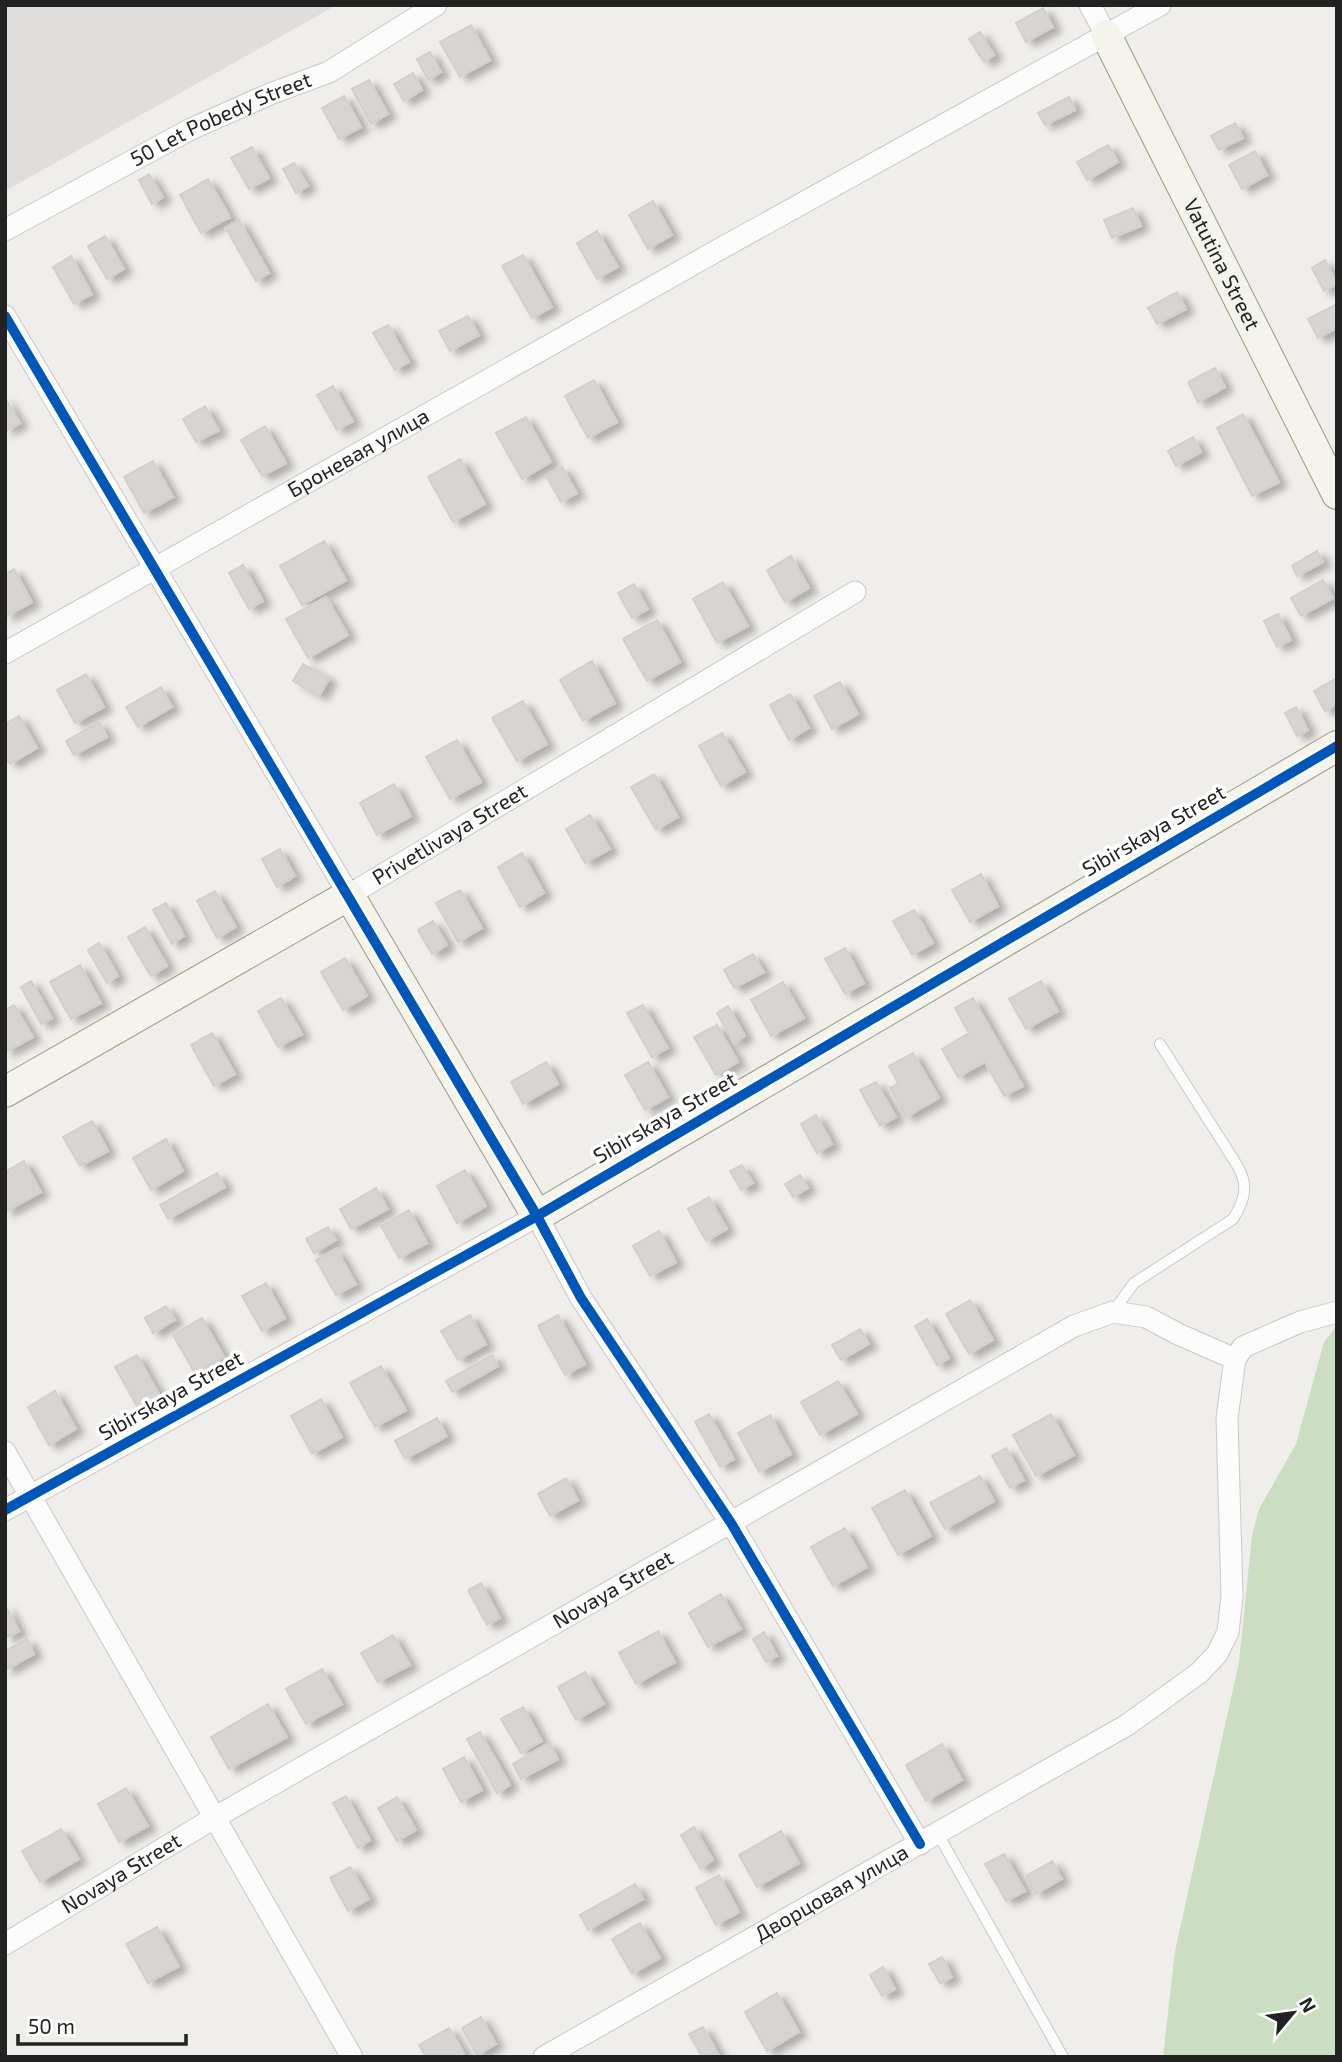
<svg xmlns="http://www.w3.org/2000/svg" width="1342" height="2062" font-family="'Exo 2',sans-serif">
	<defs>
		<filter id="shadow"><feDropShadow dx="8" dy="4.5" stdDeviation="3.5" flood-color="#0004"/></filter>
	</defs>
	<rect width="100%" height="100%" fill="#f0eeeb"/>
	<path fill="#dfdedc" d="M5,5H337L5,191Z"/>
	<path fill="#cbdec1" d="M1337,1326V2057H1163L1175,1951L1239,1662L1252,1535L1259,1509L1296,1444L1324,1342Z"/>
	<path fill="#d7d4d2" stroke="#d3d0cc" stroke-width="2" filter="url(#shadow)" d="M1043,8L1053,27L1026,42L1016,23Z
		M471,25L490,60L460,77L440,42Z
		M980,32L994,55L984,62L969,39Z
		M430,52L441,72L428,80L417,59Z
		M413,73L422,90L404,101L394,84Z
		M369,80L388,114L371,124L352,89Z
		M344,96L361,127L339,139L322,108Z
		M1069,97L1075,110L1045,125L1038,113Z
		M1235,123L1243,138L1219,150L1211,136Z
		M1108,145L1118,162L1087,180L1077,162Z
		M252,147L269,178L249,189L231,158Z
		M1255,151L1267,175L1242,189L1229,165Z
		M294,163L308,186L296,193L283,169Z
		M149,174L163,197L152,204L139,180Z
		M208,179L230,217L201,233L180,195Z
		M653,201L672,235L648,249L629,215Z
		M1133,208L1141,226L1112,238L1104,220Z
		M239,220L269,273L256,281L226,228Z
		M597,231L618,267L597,279L577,243Z
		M105,236L124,269L107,279L88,246Z
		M523,255L552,307L532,318L502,266Z
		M71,256L92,294L74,304L53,267Z
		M1325,260L1337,284L1324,291L1312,268Z
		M1177,292L1186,309L1157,324L1148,308Z
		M1337,304V328L1318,338L1308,319Z
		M468,316L479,335L450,351L439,331Z
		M388,325L409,362L395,370L373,333Z
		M1215,368L1225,387L1198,402L1188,382Z
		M594,380L617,422L588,438L565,396Z
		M333,386L353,421L337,430L317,395Z
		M5,398L20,423L5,431Z
		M205,406L219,430L196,442L183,419Z
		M1243,414L1279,482L1252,496L1217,428Z
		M526,417L551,462L522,479L496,433Z
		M265,426L286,463L262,476L241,440Z
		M1193,437L1201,452L1176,466L1168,451Z
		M460,459L485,504L453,522L428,477Z
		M153,461L173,497L144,513L124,477Z
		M562,467L577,493L561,502L546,476Z
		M324,541L346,580L302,605L280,566Z
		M1317,551L1323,562L1297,576L1292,566Z
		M791,556L809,588L785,602L767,570Z
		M243,565L263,601L249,609L229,573Z
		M14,569L32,602L5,617V574Z
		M1323,580L1333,598L1301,616L1291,598Z
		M723,582L748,626L717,643L693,599Z
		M634,584L648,609L632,618L618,593Z
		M326,597L348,635L308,658L286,619Z
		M1278,614L1291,640L1277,647L1264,621Z
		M657,620L680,662L647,681L623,639Z
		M592,661L615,703L583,721L560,680Z
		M303,664L329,679L319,696L293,681Z
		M86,674L104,707L75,723L57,690Z
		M1337,678V704L1325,711L1314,691Z
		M840,682L858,714L832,729L814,696Z
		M161,687L172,707L138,727L126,707Z
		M790,694L809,728L789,740L770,705Z
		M523,701L547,744L517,761L492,718Z
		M1296,707L1308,730L1297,736L1285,713Z
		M19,716L37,748L10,764L5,756V724Z
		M99,722L107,737L74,755L66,741Z
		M722,733L745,772L721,786L699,746Z
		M457,740L481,782L450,799L426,757Z
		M654,774L678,817L656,830L631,787Z
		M394,784L411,816L377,835L360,803Z
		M590,815L610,849L585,863L566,829Z
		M280,849L295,876L277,887L262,859Z
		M522,853L544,893L520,907L498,867Z
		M981,874L998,906L970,922L952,890Z
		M460,890L482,928L458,942L436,903Z
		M215,891L236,927L217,938L197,901Z
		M166,903L184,936L172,944L153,910Z
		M914,910L933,943L912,955L893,921Z
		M433,921L447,945L432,954L418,930Z
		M145,927L167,966L151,976L128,937Z
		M99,943L118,976L107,983L88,950Z
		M845,948L864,983L845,994L825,959Z
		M753,954L764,972L734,988L724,970Z
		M345,958L367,996L343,1010L321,972Z
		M80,965L101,1003L71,1019L50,982Z
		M31,981L52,1018L41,1024L21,987Z
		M1041,981L1058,1011L1026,1029L1009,999Z
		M783,982L804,1018L771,1036L751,1000Z
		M281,998L302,1034L278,1047L258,1011Z
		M973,998L1023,1086L1004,1096L985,1062L958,1077L942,1049L969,1033L955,1008Z
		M14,1005L33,1037L5,1052V1010Z
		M643,1005L668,1048L652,1057L627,1013Z
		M728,1006L745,1036L734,1043L717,1013Z
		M717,1025L738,1062L716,1075L694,1037Z
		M212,1033L235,1074L214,1086L191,1045Z
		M913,1053L939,1098L906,1117L890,1088L898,1083L889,1066Z
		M546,1062L558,1084L523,1104L511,1082Z
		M648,1062L668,1097L645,1110L625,1075Z
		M876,1082L896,1117L880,1126L860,1090Z
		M816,1115L832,1144L817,1153L801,1124Z
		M92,1121L108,1151L80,1166L63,1137Z
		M166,1139L183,1171L151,1190L133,1158Z
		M24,1161L41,1192L5,1212V1172Z
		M742,1165L753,1183L741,1190L730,1171Z
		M465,1170L486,1206L457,1223L437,1186Z
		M217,1173L225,1187L168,1219L160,1205Z
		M800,1175L808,1188L793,1197L785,1184Z
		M376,1188L388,1209L351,1229L340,1209Z
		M709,1197L727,1229L706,1241L688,1209Z
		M409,1210L427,1243L399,1258L381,1226Z
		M328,1227L336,1240L314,1253L306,1239Z
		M659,1231L676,1262L650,1276L633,1246Z
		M336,1249L356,1284L336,1295L316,1260Z
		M266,1283L285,1318L262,1331L242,1296Z
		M970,1300L993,1340L969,1354L946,1314Z
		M166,1306L175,1320L153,1333L145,1318Z
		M470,1315L486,1344L458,1360L441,1331Z
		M558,1315L585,1364L565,1375L538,1326Z
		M202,1318L224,1357L195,1373L173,1335Z
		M927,1319L949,1358L937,1365L915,1326Z
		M860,1329L869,1344L841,1360L832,1345Z
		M137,1355L160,1396L138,1408L115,1367Z
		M492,1355L498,1366L452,1392L446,1381Z
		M381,1366L406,1410L375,1427L350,1383Z
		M838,1381L857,1414L820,1435L801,1402Z
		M55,1391L76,1429L49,1445L28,1407Z
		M321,1399L342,1437L312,1454L291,1416Z
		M709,1414L734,1459L720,1467L695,1422Z
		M1051,1414L1074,1455L1036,1476L1013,1435Z
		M770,1415L791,1454L759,1472L738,1433Z
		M437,1418L447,1436L405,1459L395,1441Z
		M1006,1448L1024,1480L1010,1488L992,1456Z
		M980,1476L994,1501L945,1529L930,1503Z
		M566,1478L578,1500L550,1516L538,1494Z
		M905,1490L931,1536L898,1555L872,1508Z
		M845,1528L867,1567L833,1586L811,1547Z
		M481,1583L500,1618L487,1625L468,1590Z
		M721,1594L741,1629L708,1647L689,1613Z
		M5,1605L19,1631L5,1638Z
		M658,1631L675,1662L636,1684L619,1653Z
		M764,1632L777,1656L766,1662L753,1639Z
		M393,1635L410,1665L378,1682L361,1653Z
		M27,1639L34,1654L5,1670V1651Z
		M322,1669L342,1704L306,1724L286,1689Z
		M585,1672L604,1704L576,1720L558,1687Z
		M268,1704L287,1737L229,1769L211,1737Z
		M523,1707L542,1741L521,1753L501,1719Z
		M480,1732L510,1785L497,1793L467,1739Z
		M549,1743L558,1759L521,1779L513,1764Z
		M942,1744L962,1780L926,1801L906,1765Z
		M464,1757L482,1790L461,1802L443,1769Z
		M126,1788L148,1826L119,1842L98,1804Z
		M346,1796L370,1840L358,1848L333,1803Z
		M397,1797L416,1830L397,1841L378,1808Z
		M694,1827L713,1860L700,1868L681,1835Z
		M61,1829L79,1859L40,1882L22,1851Z
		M781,1831L799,1863L757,1887L739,1855Z
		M1004,1854L1025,1891L1006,1901L985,1864Z
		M1052,1861L1062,1879L1036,1894L1026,1876Z
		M350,1867L369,1899L348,1911L330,1878Z
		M719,1875L739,1912L716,1925L696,1888Z
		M635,1884L643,1899L588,1930L580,1915Z
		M640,1923L660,1958L632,1974L612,1939Z
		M157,1927L179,1966L148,1983L126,1944Z
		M942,1957L952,1977L940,1983L929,1964Z
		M883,1967L895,1989L882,1996L870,1975Z
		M777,1993L799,2032L767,2051L745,2012Z
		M481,2017L496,2044L477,2055L462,2028Z
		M703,2027L720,2057H702L689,2034Z
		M449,2028L466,2057H426L419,2045Z"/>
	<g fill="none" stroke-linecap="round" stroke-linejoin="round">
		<defs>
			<path id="lane" d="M1113,1312L1134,1283L1233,1219C1245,1200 1249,1185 1237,1165L1160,1044
				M938,1834L1063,2057"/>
			<g id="street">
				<path d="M1090,5L1106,35"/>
				<path id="s1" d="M5,230L191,129L270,94L329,72L436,5"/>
				<path id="s2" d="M5,316L349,895L855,592"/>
				<path id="s3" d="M5,653L711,254L1160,5"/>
				<path d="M5,1452L352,2057"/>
				<path d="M5,1510L537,1216L581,1298L731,1523L920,1844"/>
				<path id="s4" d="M5,1944L214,1818L1074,1326L1113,1312L1146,1317L1178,1334L1235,1359"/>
				<path id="s5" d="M544,2057L1127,1725L1199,1673L1217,1654L1228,1632L1232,1596L1227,1418L1235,1359L1243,1347L1300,1322L1337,1312"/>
			</g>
			<g id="secondary">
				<path id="s6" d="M1106,35L1337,494"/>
				<path d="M5,1092L349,895L537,1216L1337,746"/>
			</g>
		</defs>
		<use href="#lane" stroke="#c9c8c7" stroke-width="12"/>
		<use href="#street" stroke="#c9c8c7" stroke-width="23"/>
		<use href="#secondary" stroke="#999a82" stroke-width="32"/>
		<use href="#lane" stroke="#fdfcfc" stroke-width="10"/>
		<use href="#street" stroke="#fdfcfc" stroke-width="21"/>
		<use href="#secondary" stroke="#f4f4ed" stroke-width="30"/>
		<defs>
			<path id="cycleway" d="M5,316L537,1216L581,1298L731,1523L920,1844
				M5,1510L537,1216L1337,746"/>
		</defs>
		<use href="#cycleway" stroke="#fff" stroke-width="15"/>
		<use href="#cycleway" stroke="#0057b8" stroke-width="10"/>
	</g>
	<g text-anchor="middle" stroke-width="7" stroke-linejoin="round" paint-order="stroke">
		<g font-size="21" fill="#222" stroke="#fff">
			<text dy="7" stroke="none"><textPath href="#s1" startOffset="243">50 Let Pobedy Street</textPath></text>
			<text dy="7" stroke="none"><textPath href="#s6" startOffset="257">Vatutina Street</textPath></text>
			<text dy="7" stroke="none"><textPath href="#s3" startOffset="406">Броневая улица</textPath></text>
			<text transform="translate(1154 831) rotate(-30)" y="7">Sibirskaya Street</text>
			<text dy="7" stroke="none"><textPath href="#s2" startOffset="791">Privetlivaya Street</textPath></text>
			<text transform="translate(665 1118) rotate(-30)" y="7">Sibirskaya Street</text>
			<text transform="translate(171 1396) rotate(-29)" y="7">Sibirskaya Street</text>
			<text dy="7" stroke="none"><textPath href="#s4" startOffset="704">Novaya Street</textPath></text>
			<text dy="7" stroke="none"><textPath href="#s4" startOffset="136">Novaya Street</textPath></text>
			<text dy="7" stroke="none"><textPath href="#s5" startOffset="331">Дворцовая улица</textPath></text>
		</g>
	</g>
	<rect width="1342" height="2062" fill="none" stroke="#222222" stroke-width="14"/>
	<g transform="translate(1293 2013) rotate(61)" stroke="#ffffff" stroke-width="5" paint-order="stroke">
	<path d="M0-5L12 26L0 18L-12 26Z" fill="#222222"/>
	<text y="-10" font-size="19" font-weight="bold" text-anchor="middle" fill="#222222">N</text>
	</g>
	<path d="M18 2034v10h168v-10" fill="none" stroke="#222222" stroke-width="3.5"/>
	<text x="28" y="2034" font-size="21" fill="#222222" stroke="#ffffff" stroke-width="5" paint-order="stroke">50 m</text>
</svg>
